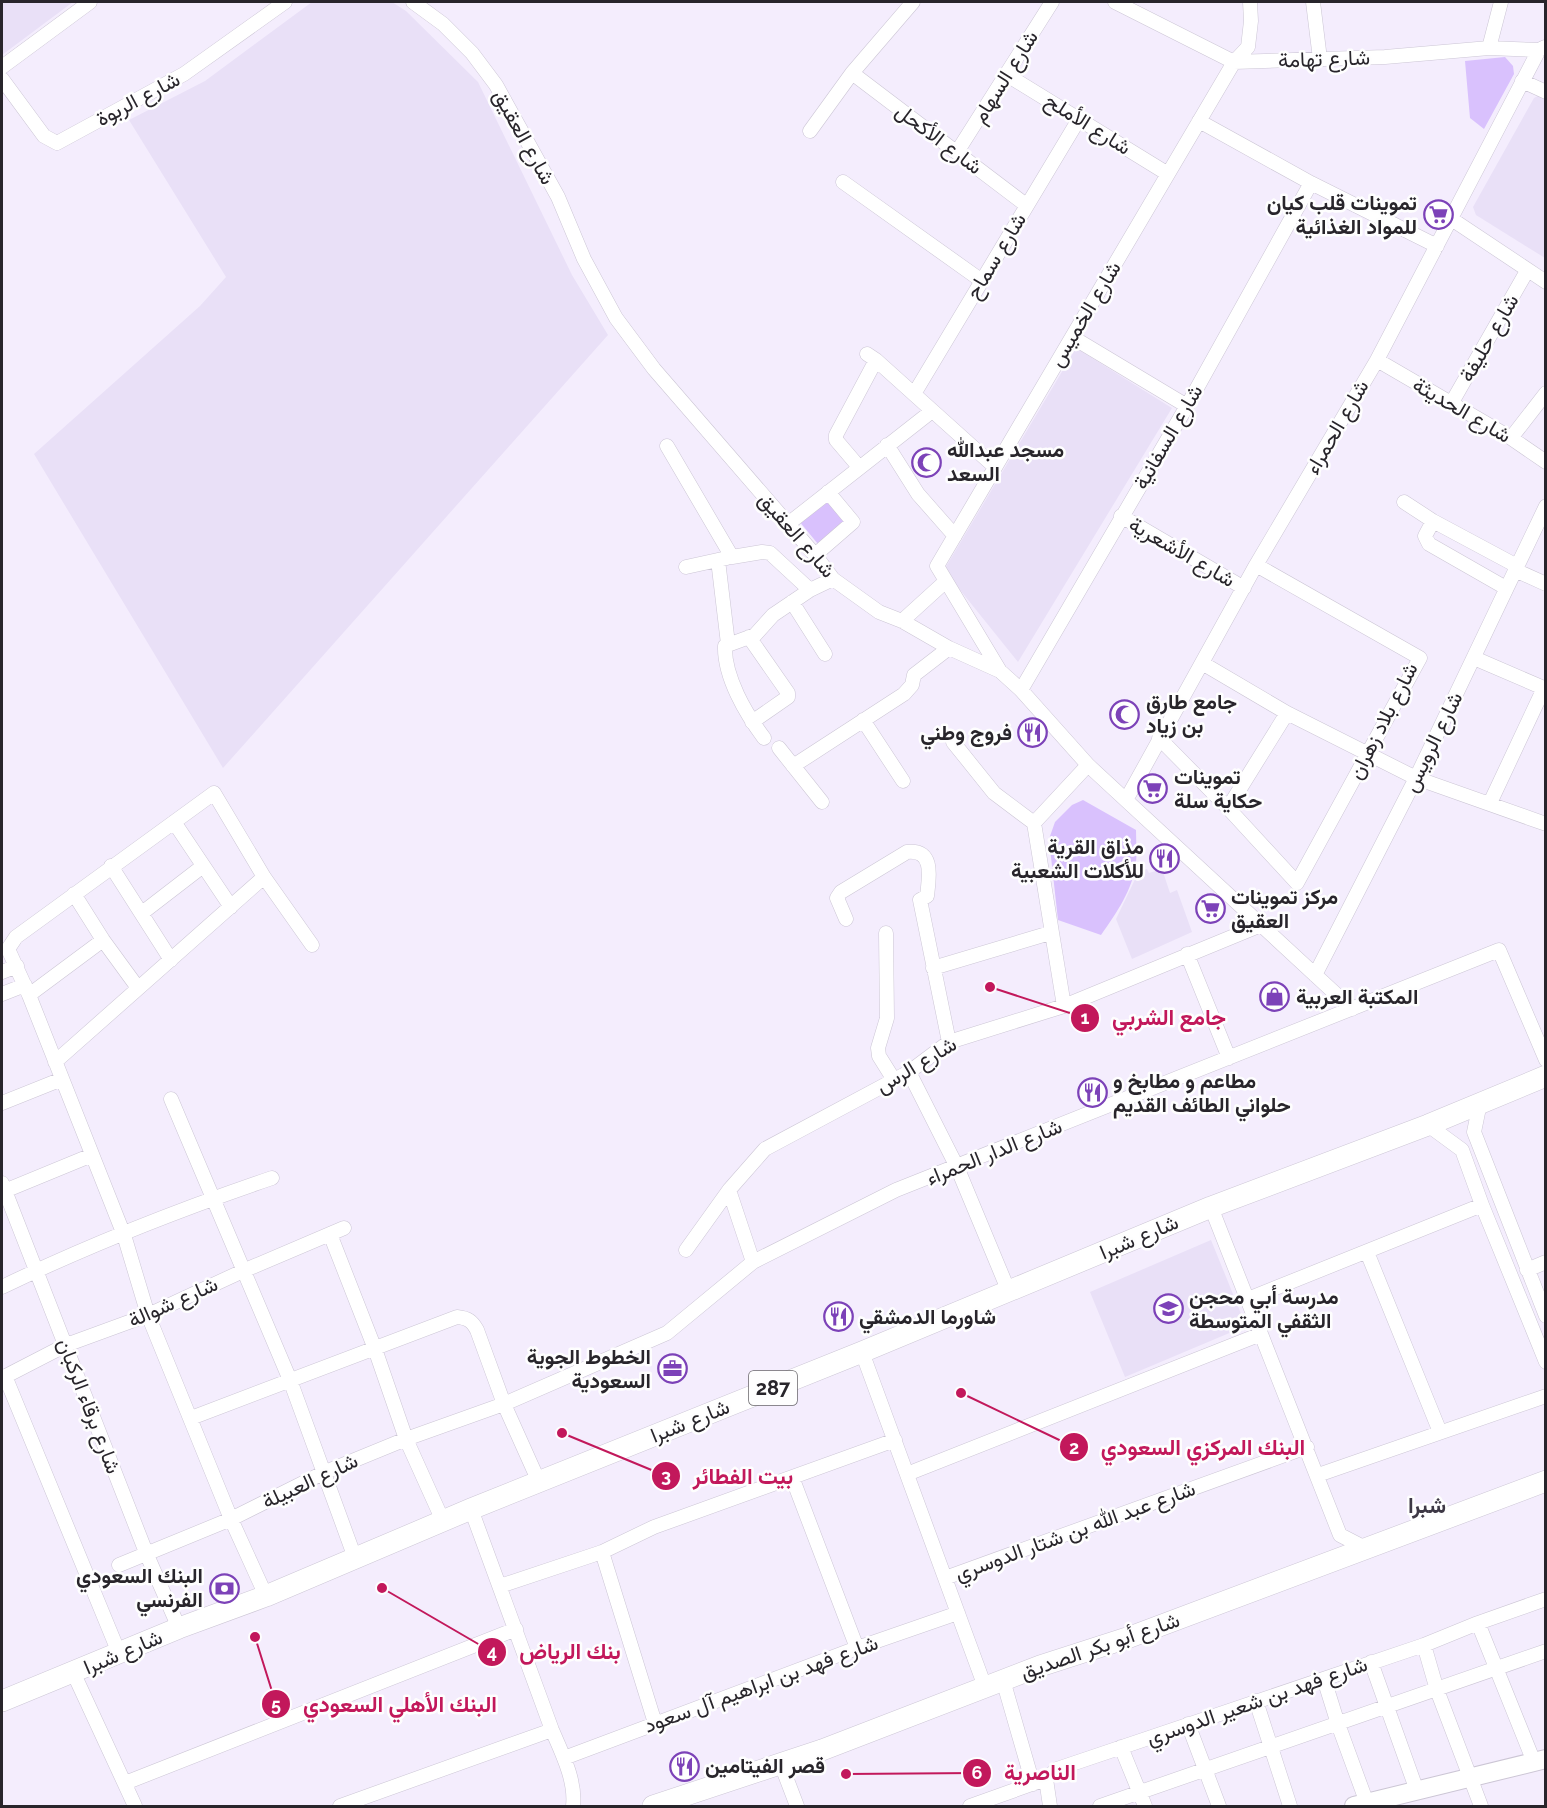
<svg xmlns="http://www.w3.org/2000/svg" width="1547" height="1808" font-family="Raleway,Vazirmatn,sans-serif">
	<rect width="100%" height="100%" fill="#f4edfd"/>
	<path fill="#e9e0f7" d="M2,2H73L2,55Z
		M312,2H392L406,11L478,82L572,275L608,335L223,768L34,454L200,306L226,277L129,120L205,81Z
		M1541,94L1545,97V258L1476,215L1473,207L1534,98Z
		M1076,348L1172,408L1018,662L944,570Z
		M1147,869L1149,873L1162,869L1170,893L1177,890L1192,932L1132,959L1116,919L1139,871Z
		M1211,1240L1246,1326L1125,1377L1090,1292Z"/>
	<path fill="#d9c1fd" d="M1505,57L1513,66L1514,74L1484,129L1470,118L1465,61Z
		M826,499L845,522L818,544L799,521Z
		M1083,800L1136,830C1136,841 1137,853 1136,863C1133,889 1116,914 1101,935L1058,920L1049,839L1055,822L1072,805Z"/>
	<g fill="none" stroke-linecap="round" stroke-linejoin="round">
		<defs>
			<path id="street" d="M413,2L443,24L472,53L496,85L558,197L584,259L616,318L654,369L815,555L833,579L879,612L902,621L949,648L1000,671L1021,690L1088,765L1352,1009
				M1115,2L1234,62L1385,57L1489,48L1539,50L1545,47
				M1313,2L1320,59
				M1489,48L1501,2
				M2,67L90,2
				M852,73L1026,205
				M1007,75L1168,174
				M2,79L44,136L57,143L184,74L285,2
				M1522,81L1546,92
				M1199,121L1311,183L1437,246
				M810,131L852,73L913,2
				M957,152L1052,2
				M843,182L982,281
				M1450,218L1546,282
				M1072,337L1187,406
				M867,354L876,360L995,467
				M1377,360L1511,438L1546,462
				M914,394L1079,119
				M1451,404L1527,271
				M1511,438L1546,393
				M887,445L918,494L955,536
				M667,446L732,557L762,552L770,553L810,590
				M859,467L836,440V435L876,360
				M1404,502L1433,521L1517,566
				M1121,516L1244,588
				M1433,521L1425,536L1429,544L1506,588
				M788,524L932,411
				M815,555L853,522L828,492
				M718,560L728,644
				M686,567L727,558
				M1515,570L1546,584
				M792,602L825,654
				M902,621L946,581
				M749,637L788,693V697L752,722
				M1474,658L1546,689
				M1202,663L1287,713L1416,778L1546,824
				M1000,671L937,566L1234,62L1248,47L1251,21L1250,2
				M1021,690L1187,406L1311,183
				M863,720L903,781
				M764,738C746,714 724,677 725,646L755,635L773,615L810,590L833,579
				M1159,738L1228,808L1297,883L1420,658L1256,565
				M953,742L994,793L1034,823
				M779,748L822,802
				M793,766L904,694L912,685L914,675L949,648
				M1126,800L1256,565L1377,360L1539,50
				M1490,803L1544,688
				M1228,808L1287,713
				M174,822L231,907
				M111,866L171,960
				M74,894L103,940L138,988
				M142,913L203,866
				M846,919L837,898L841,892L907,852C935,849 929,878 927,896L920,900L949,1042
				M886,933L887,1018L878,1048L879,1056L894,1080
				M1187,954L1229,1058
				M933,968L1050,933
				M2,972L17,966
				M1315,975L1416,778L1546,506
				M2,994L25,985
				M29,995L103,940
				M1064,1006L1034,823L1088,765
				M55,1062L264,877
				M909,1072L957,1167L1009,1292
				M171,1099L290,1380L355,1558
				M2,1103L62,1079
				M1480,1103L1474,1132L1546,1316
				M1428,1125L1462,1150L1482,1205L1546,1362
				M2,1183L147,1555L179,1628
				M729,1190L753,1262
				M2,1192L92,1155
				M1211,1207L1340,1535L1367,1549
				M330,1234L375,1349L406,1439L443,1521
				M686,1250L729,1190L765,1149L909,1072L949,1042L1064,1006L1261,925
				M1367,1252L1440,1432
				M1527,1270L1546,1262
				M2,1287C89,1245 181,1209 272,1178
				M1248,1299L1482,1205
				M862,1352L985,1687
				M5,1376L119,1653
				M2,1378L66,1345L148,1315L243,1271L344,1228
				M191,1418L457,1317C468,1318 472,1321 477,1330L504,1404L539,1482
				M907,1474L1261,1334
				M1318,1475L1546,1396
				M792,1477L857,1648
				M471,1509L552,1730C562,1753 576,1781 573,1806
				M602,1552L655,1723
				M119,1565L231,1519L323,1473L406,1439L504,1404L667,1333L753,1262L896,1190L1499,950L1546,1060
				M945,1578L1307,1447
				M500,1586L602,1552L654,1527L895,1440
				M266,1596L231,1519L148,1315L124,1235L29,995L8,949L16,937L214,793L264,877L312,945
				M1478,1623L1534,1762
				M1424,1645L1437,1690L1481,1806
				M1371,1662L1417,1791
				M73,1672L135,1806
				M1324,1679L1338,1724L1368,1806
				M1003,1680L1033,1784
				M1256,1701L1290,1806
				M1188,1724L1219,1806
				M1121,1747L1145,1806
				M564,1758L857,1648L958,1613
				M781,1764L797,1806
				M1046,1779L1050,1806
				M125,1783L516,1629
				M340,1806L552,1730
				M970,1806L1046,1779L1057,1769L1424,1645L1478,1623L1546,1599
				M1100,1806L1546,1651"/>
			<path id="secondary" d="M1354,1806L1546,1759"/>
			<path id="primary" d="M2,1701L179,1628L266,1596L471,1509L862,1352L1211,1207L1428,1125L1546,1076
				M653,1806L822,1750L1040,1666L1130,1637L1546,1481"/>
		</defs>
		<use href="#street" stroke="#ccc6d5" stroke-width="15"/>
		<use href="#secondary" stroke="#ccc6d5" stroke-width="20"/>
		<use href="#primary" stroke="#ccc6d5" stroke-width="22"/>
		<use href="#street" stroke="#fff" stroke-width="14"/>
		<use href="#secondary" stroke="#fff" stroke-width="18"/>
		<use href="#primary" stroke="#fff" stroke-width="21"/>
	</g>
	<defs>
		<symbol id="supermarket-ring" viewBox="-11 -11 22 22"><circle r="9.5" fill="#fefefe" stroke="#7c42b8" stroke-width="1.5"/><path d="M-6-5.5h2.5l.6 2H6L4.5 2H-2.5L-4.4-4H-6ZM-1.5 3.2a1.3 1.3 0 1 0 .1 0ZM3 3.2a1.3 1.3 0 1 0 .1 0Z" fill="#7c42b8"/></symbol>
		<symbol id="mosque-ring" viewBox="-11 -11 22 22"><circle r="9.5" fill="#fefefe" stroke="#7c42b8" stroke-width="1.5"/><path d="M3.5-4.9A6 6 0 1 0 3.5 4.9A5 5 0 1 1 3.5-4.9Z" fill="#7c42b8"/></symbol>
		<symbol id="restaurant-ring" viewBox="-11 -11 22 22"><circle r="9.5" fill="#fefefe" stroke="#7c42b8" stroke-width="1.5"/><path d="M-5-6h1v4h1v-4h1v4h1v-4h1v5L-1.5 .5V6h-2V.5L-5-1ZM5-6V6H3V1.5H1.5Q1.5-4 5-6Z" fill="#7c42b8"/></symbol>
		<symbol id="shop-ring" viewBox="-11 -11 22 22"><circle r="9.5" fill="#fefefe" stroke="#7c42b8" stroke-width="1.5"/><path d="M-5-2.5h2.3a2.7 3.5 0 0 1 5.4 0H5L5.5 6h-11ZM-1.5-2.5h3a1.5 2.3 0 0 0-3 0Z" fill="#7c42b8"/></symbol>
		<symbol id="school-ring" viewBox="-11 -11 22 22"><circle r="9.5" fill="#fefefe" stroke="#7c42b8" stroke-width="1.5"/><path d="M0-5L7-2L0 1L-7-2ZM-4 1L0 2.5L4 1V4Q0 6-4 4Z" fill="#7c42b8"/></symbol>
		<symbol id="office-ring" viewBox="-11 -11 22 22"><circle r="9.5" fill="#fefefe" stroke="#7c42b8" stroke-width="1.5"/><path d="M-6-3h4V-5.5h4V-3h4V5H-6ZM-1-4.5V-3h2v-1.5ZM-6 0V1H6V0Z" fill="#7c42b8"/></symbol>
		<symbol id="bank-ring" viewBox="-11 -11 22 22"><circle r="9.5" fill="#fefefe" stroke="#7c42b8" stroke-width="1.5"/><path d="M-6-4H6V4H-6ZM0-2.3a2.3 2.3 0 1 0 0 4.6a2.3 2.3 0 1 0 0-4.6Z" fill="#7c42b8"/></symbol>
	</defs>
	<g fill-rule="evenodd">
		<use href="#supermarket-ring" x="1422" y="198" width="33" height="33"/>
		<use href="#mosque-ring" x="910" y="446" width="33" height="33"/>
		<use href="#mosque-ring" x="1108" y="698" width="33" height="33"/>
		<use href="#restaurant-ring" x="1016" y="716" width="33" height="33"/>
		<use href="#supermarket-ring" x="1136" y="772" width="33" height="33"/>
		<use href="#restaurant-ring" x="1148" y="842" width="33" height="33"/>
		<use href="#supermarket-ring" x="1194" y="892" width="33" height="33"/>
		<use href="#shop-ring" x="1258" y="980" width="33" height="33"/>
		<use href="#restaurant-ring" x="1076" y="1076" width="33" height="33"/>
		<use href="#school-ring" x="1152" y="1292" width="33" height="33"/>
		<use href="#restaurant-ring" x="822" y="1300" width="33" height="33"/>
		<use href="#office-ring" x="656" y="1352" width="33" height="33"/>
		<use href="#bank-ring" x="208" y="1572" width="33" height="33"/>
		<use href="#restaurant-ring" x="668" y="1750" width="33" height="33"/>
	</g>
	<g text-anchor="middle" stroke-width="5" stroke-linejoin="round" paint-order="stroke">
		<rect fill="#fefefe" stroke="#68666a" stroke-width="1.5" x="749" y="1371" width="48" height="34" rx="4.5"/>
		<g font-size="20" font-weight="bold" fill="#28252b">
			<text x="773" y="1395">287</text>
		</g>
		<g font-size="21" fill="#28252b" stroke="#fefefe">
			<text transform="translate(1324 59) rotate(-2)" y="7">شارع تهامة</text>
			<text transform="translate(1005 77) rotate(-58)" y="7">شارع السهام</text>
			<text transform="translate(138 99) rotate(-28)" y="7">شارع الربوة</text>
			<text transform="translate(1088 124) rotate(32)" y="7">شارع الأملح</text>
			<text transform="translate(524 137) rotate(61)" y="7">شارع العقيق</text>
			<text transform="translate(939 139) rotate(37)" y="7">شارع الأكحل</text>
			<text transform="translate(996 256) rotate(-59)" y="7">شارع سماح</text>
			<text transform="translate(1085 314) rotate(-59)" y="7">شارع الخميس</text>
			<text transform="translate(1489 338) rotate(-60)" y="7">شارع حليفة</text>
			<text transform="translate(1462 410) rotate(30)" y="7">شارع الحديثة</text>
			<text transform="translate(1337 427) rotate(-60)" y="7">شارع الحمراء</text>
			<text transform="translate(1168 437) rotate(-60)" y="7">شارع السفانية</text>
			<text transform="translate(797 535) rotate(49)" y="7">شارع العقيق</text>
			<text transform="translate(1182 552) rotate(30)" y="7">شارع الأشعرية</text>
			<text transform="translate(1383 721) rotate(-63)" y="7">شارع بلاد زهران</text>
			<text transform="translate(1433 742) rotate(-64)" y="7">شارع الرويس</text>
			<text transform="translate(916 1065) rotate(-31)" y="7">شارع الرس</text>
			<text transform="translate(994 1152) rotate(-22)" y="7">شارع الدار الحمراء</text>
			<text transform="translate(1139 1237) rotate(-23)" y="7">شارع شبرا</text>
			<text transform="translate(173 1302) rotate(-24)" y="7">شارع شوالة</text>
			<text transform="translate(89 1406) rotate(69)" y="7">شارع برقاء الركبان</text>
			<text transform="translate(690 1421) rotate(-22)" y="7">شارع شبرا</text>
			<text transform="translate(310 1481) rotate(-25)" y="7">شارع العبيلة</text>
			<text transform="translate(1075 1531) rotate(-20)" y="7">شارع عبد الله بن شتار الدوسري</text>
			<text transform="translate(1100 1646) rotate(-19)" y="7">شارع أبو بكر الصديق</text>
			<text transform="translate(123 1652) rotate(-23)" y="7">شارع شبرا</text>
			<text transform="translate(761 1684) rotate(-20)" y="7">شارع فهد بن ابراهيم آل سعود</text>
			<text transform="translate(1257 1701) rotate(-19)" y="7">شارع فهد بن شعير الدوسري</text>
		</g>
		<g font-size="21" font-weight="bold" fill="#28252b" stroke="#fefefe" text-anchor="start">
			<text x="1417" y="210" text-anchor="end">تموينات قلب كيان<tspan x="1417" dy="24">للمواد الغذائية</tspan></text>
			<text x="947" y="457">مسجد عبدالله<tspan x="947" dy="24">السعد</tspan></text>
			<text x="1146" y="709">جامع طارق<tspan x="1146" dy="24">بن زياد</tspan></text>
			<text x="1012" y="740" text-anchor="end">فروج وطني</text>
			<text x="1174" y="784">تموينات<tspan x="1174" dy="24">حكاية سلة</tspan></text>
			<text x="1144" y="854" text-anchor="end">مذاق القرية<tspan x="1144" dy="24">للأكلات الشعبية</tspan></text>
			<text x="1231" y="904">مركز تموينات<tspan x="1231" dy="24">العقيق</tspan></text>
			<text x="1296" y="1004">المكتبة العربية</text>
			<text x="1113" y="1088">مطاعم و مطابخ و<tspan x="1113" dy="24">حلواني الطائف القديم</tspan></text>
			<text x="1189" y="1304">مدرسة أبي محجن<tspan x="1189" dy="24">الثقفي المتوسطة</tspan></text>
			<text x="859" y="1324">شاورما الدمشقي</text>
			<text x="651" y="1364" text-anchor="end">الخطوط الجوية<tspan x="651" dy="24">السعودية</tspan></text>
			<text x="203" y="1583" text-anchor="end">البنك السعودي<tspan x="203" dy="24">الفرنسي</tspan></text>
			<text x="705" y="1773">قصر الفيتامين</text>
		</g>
		<g font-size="22" font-weight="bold" fill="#3d3845" stroke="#fefefe">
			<text x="1427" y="1513">شبرا</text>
		</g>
	</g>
	<path fill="none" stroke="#c2185b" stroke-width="2" d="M990 987L1085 1018M961 1393L1074 1447M562 1433L666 1476M382 1588L492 1652M255 1637L276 1704M846 1774L977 1773"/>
	<g fill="#c2185b" stroke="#fefefe" stroke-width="2">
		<circle cx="990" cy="987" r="6"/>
		<circle cx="961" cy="1393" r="6"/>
		<circle cx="562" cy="1433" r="6"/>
		<circle cx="382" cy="1588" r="6"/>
		<circle cx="255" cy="1637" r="6"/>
		<circle cx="846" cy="1774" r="6"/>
		<circle cx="1085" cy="1018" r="15"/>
		<circle cx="1074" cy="1447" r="15"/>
		<circle cx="666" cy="1476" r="15"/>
		<circle cx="492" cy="1652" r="15"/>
		<circle cx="276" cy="1704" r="15"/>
		<circle cx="977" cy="1773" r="15"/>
	</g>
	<g font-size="18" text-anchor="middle" font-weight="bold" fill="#fff">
		<text x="1085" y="1024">1</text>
		<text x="1074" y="1454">2</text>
		<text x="666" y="1482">3</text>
		<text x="492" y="1658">4</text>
		<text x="276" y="1711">5</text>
		<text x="977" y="1779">6</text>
	</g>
	<g font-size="22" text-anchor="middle" font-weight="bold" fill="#c2185b" stroke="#fefefe" stroke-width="5" stroke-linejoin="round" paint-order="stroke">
		<text x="1169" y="1025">جامع الشربي</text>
		<text x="1203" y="1455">البنك المركزي السعودي</text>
		<text x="743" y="1484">بيت الفطائر</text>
		<text x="570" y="1659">بنك الرياض</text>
		<text x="400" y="1712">البنك الأهلي السعودي</text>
		<text x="1040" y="1780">الناصرية</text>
	</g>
	<rect width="1547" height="1808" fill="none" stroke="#28252b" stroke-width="6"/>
</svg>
